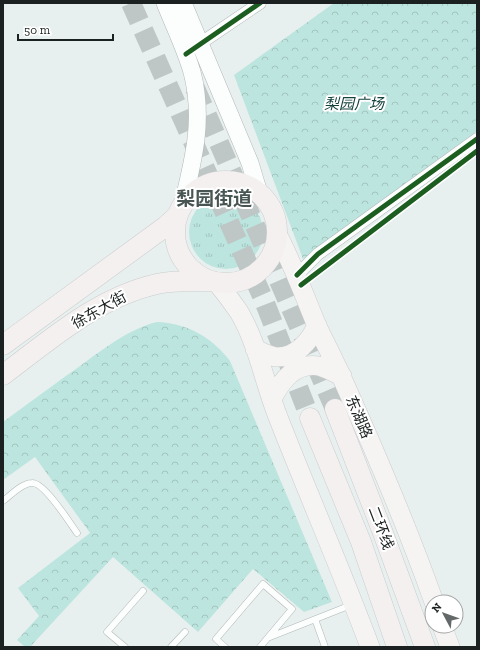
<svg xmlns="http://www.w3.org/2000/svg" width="480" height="650" font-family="'Zilla Slab','Noto Sans SC',serif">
	<defs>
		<pattern id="grass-tufts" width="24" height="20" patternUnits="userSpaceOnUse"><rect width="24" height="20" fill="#bde5df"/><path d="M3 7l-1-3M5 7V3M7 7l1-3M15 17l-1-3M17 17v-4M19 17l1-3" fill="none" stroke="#a2c4bf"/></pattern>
		<pattern id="forest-crowns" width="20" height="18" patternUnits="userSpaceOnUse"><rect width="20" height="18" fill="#bde5df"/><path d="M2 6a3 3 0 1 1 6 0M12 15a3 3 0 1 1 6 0" fill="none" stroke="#a2c4bf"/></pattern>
	</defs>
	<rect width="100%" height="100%" fill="#e8f0ef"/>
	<path fill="url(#grass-tufts)" d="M189 232a37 37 0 1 1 74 0a37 37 0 1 1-74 0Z"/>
	<path fill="url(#forest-crowns)" d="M334,3H477V131L303,259L234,75Z
		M157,322C187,323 212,337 230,361L332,602L304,612L253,569L198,632L113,557L30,647H25L17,640L39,616L18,588L90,533L35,457L3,480V422C29,403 54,384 80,366C102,350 130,328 157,322Z"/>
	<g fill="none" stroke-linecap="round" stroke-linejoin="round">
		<path stroke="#bfc7c6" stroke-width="20" stroke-dasharray="20 10" stroke-linecap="butt" d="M131,3L263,298L310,418
			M195,88L335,409"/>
		<defs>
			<path id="service" d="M3,501C11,495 22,483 32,483C44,482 70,523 77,533
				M315,619L325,647
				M270,637L351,605
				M125,647L107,632L143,591
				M171,647L185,632
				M225,647L216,639L263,584L292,609L260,647"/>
			<path id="minor" d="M195,47L260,3
				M297,275L318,254L477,139"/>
			<path id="secondary" d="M165,3C174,26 185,48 192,72C204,118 194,158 183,203
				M183,3L250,163L259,193"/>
			<path id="primary" d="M277,234C293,264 304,295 317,326C325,343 334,360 342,378C375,451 407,526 434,602
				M217,283C225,292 232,302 239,312C258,344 264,382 278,417C308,494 341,569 370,647
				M255,349C262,352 269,356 276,357C296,358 310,341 317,325
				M272,399C281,381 295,362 319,366C327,368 334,373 342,376
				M442,626L450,647"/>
			<path id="trunk" d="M175 232a51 51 0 1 1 102 0a51 51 0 1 1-102 0Z
				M3,345L166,226L177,216
				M3,375C50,340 98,297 157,284C174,280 191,281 209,281
				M335,409L383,533L425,647
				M310,418L361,542L397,647"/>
		</defs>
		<use href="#service" stroke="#b2b8b7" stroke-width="7"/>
		<use href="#minor" stroke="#b2b8b7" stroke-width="13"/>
		<use href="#secondary" stroke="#b2b8b7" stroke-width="18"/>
		<use href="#primary" stroke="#c9cdcd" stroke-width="20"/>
		<use href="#trunk" stroke="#c9cdcd" stroke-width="21"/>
		<use href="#service" stroke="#fcfdfd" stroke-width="6"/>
		<use href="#minor" stroke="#fcfdfd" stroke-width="12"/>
		<use href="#secondary" stroke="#fcfdfd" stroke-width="17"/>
		<use href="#primary" stroke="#f6f3f3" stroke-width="19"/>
		<use href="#trunk" stroke="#f4f0f0" stroke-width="20"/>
		<defs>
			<path id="cycleway" d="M186,54L260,3
				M297,275L318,254L477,139
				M301,285L477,151"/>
		</defs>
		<use href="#cycleway" stroke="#fff" stroke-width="8"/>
		<use href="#cycleway" stroke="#1b5e20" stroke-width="5"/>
	</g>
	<g text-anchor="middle" stroke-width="4" stroke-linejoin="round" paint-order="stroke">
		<g font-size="15" font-style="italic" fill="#14423c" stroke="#fff">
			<text x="354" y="109">梨园广场</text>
		</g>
		<g font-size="15" fill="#1b2120" stroke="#fff">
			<text transform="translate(99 310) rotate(-29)" y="5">徐东大街</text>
			<text transform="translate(359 417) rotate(67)" y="5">东湖路</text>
			<text transform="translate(381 528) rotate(69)" y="5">二环线</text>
		</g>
		<g font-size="19" font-weight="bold" fill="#475553" stroke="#fff">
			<text x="214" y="205">梨园街道</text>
		</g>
	</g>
	<rect width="480" height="650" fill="none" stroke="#1b2120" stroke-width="8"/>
	<g transform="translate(444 614) rotate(311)"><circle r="19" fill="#ffffff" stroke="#a4a6a6"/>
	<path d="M0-3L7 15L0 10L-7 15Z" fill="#636968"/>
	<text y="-6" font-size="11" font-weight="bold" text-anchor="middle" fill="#1b2120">N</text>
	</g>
	<path d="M18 34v6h95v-6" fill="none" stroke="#1b2120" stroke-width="2"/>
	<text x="24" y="34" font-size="12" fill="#1b2120" stroke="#ffffff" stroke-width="3" paint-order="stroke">50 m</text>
</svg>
